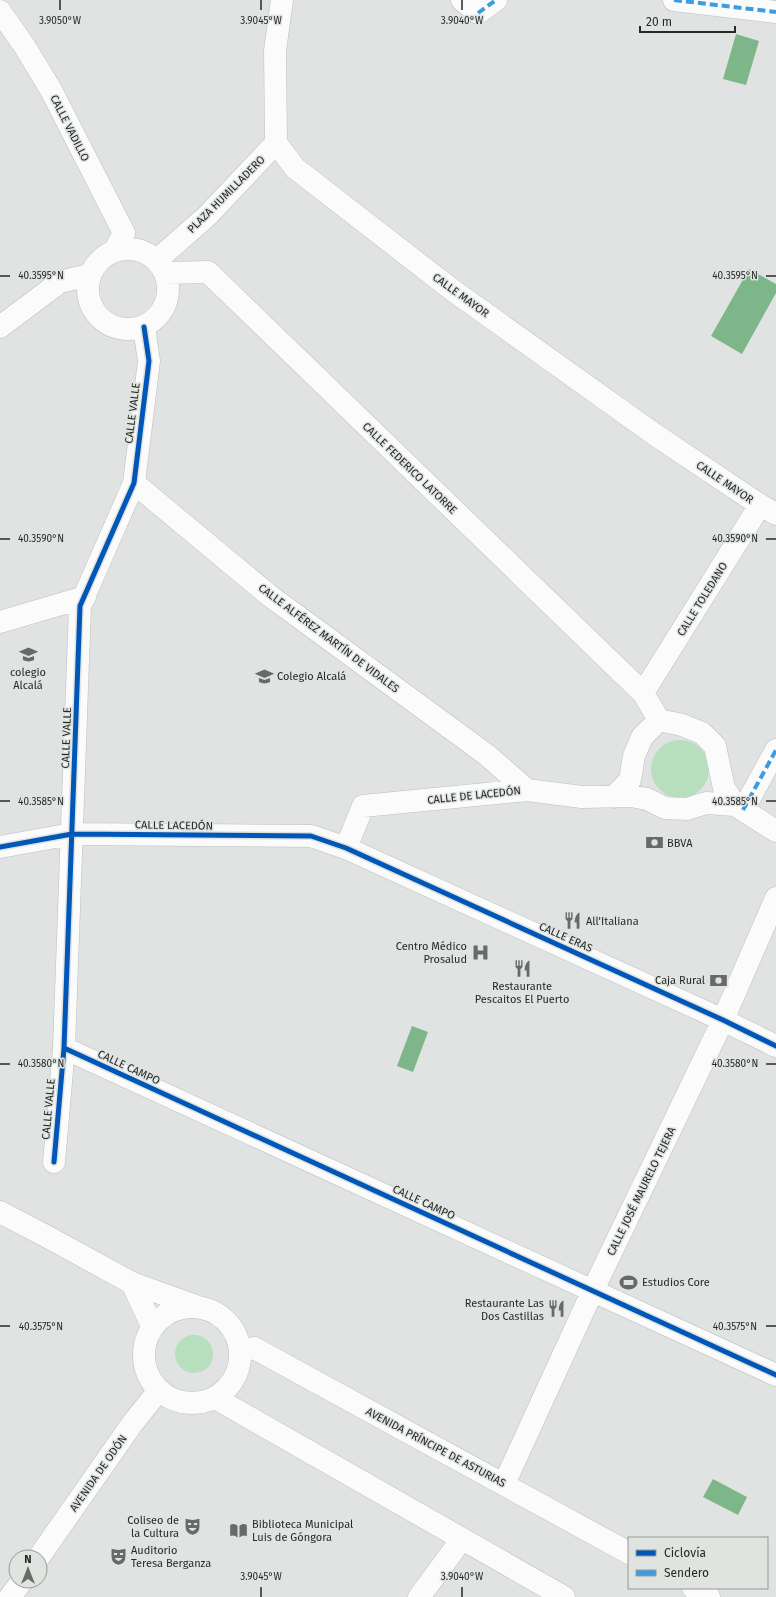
<svg xmlns="http://www.w3.org/2000/svg" width="776" height="1597" font-family="'Fira Sans',sans-serif">
	<rect width="100%" height="100%" fill="#e0e3e1"/>
	<path fill="#b7dfbd" d="M651 769a29 29 0 1 1 58 0a29 29 0 1 1-58 0Z
		M175 1354a19 19 0 1 1 38 0a19 19 0 1 1-38 0Z"/>
	<path fill="#7db688" d="M736,34L759,41L746,85L723,79Z
		M749,269L776,284V293L742,354L711,336Z
		M412,1026L428,1032L413,1072L397,1066Z
		M713,1479L747,1497L738,1515L703,1497Z"/>
	<g fill="none" stroke-linecap="round" stroke-linejoin="round">
		<defs>
			<path id="street" d="M282,0L275,51L276,143L295,168L451,289L654,434L760,505L776,514
				M462,0L478,13L496,0
				M674,0L776,12
				M0,11L25,47L51,90L124,233L115,250
				M88 289a40 40 0 1 1 80 0a40 40 0 1 1-80 0Z
				M157,260L207,216L276,143
				M166,273L208,272L643,693L659,720
				M0,327L60,282L89,275
				M134,483L270,596L487,755L527,790
				M0,622L85,597
				M643,693L760,505
				M659,720L682,725L702,733L715,746L724,788L735,805L776,831
				M614,797L630,780L634,756L642,737L659,720
				M743,810L776,750
				M0,847L72,834L311,836L346,848L723,1020L776,1046
				M346,848L363,806L527,790L582,797L631,796L647,799L665,808L687,809L706,803L735,805
				M64,1048L776,1375
				M54,1162L64,1048L80,606L134,483L149,361L144,327
				M504,1484L593,1290L723,1020L776,898
				M39,1557L132,1424L159,1390
				M10,1597L22,1581
				M419,1597L462,1539"/>
			<path id="secondary" d="M0,1212L44,1235L132,1283L196,1306
				M132,1283L152,1326
				M144 1355a48 48 0 1 1 96 0a48 48 0 1 1-96 0Z
				M240,1351L254,1348L629,1553
				M215,1398L564,1597
				M693,1588L709,1597"/>
		</defs>
		<use href="#street" stroke="#bdbfbe" stroke-width="23"/>
		<use href="#secondary" stroke="#bdbfbe" stroke-width="23"/>
		<use href="#street" stroke="#fafbfa" stroke-width="22"/>
		<use href="#secondary" stroke="#fafbfa" stroke-width="22"/>
		<path stroke="#3d9ce0" stroke-width="4" stroke-dasharray="8 4" stroke-linecap="butt" d="M674,0L776,12
			M478,13L496,0
			M743,810L776,750"/>
		<defs>
			<path id="cycleway" d="M0,847L72,834L311,836L346,848L723,1020L776,1046
				M64,1048L776,1375
				M54,1162L64,1048L80,606L134,483L149,361L144,327"/>
		</defs>
		<use href="#cycleway" stroke="#dfe4e0" stroke-width="8"/>
		<use href="#cycleway" stroke="#0057b8" stroke-width="5"/>
	</g>
	<path fill="none" stroke="#272927" stroke-width="1.5" d="M60,0V10M261,0V10M462,0V10M0,276H10M766,276H776M0,539H10M766,539H776M0,801H10M766,801H776M0,1064H10M766,1064H776M0,1326H10M766,1326H776M261,1587V1597M462,1587V1597"/>
	<defs>
		<symbol id="school-bare" viewBox="-9 -9 18 18"><path d="M0-5L7-2L0 1L-7-2ZM-4 1L0 2.5L4 1V4Q0 6-4 4Z" fill="#686a68" stroke="#dfe4e0" stroke-width="2.5" paint-order="stroke"/></symbol>
		<symbol id="bank-bare" viewBox="-9 -9 18 18"><path d="M-6-4H6V4H-6ZM0-2.3a2.3 2.3 0 1 0 0 4.6a2.3 2.3 0 1 0 0-4.6Z" fill="#686a68" stroke="#dfe4e0" stroke-width="2.5" paint-order="stroke"/></symbol>
		<symbol id="restaurant-bare" viewBox="-9 -9 18 18"><path d="M-5-6h1v4h1v-4h1v4h1v-4h1v5L-1.5 .5V6h-2V.5L-5-1ZM5-6V6H3V1.5H1.5Q1.5-4 5-6Z" fill="#686a68" stroke="#dfe4e0" stroke-width="2.5" paint-order="stroke"/></symbol>
		<symbol id="hospital-bare" viewBox="-9 -9 18 18"><path d="M-5-5h3v3.5h4V-5h3V5h-3V1.5h-4V5h-3Z" fill="#686a68" stroke="#dfe4e0" stroke-width="2.5" paint-order="stroke"/></symbol>
		<symbol id="stadium-bare" viewBox="-9 -9 18 18"><path d="M0-5a6.5 5 0 1 0 0 10a6.5 5 0 1 0 0-10ZM-3.5-1.8h7v3.6h-7Z" fill="#686a68" stroke="#dfe4e0" stroke-width="2.5" paint-order="stroke"/></symbol>
		<symbol id="theatre-bare" viewBox="-9 -9 18 18"><path d="M-5-5.5Q0-4 5-5.5V0Q5 5 0 6Q-5 5-5 0ZM-3.3-2.5H-1v1.5H-3.3ZM1-2.5H3.3v1.5H1ZM-2.8 1Q0 5.5 2.8 1Z" fill="#686a68" stroke="#dfe4e0" stroke-width="2.5" paint-order="stroke"/></symbol>
		<symbol id="library-bare" viewBox="-9 -9 18 18"><path d="M-6-4Q-3-5.5-.7-3.5V5Q-3 3-6 4ZM6-4Q3-5.5 .7-3.5V5Q3 3 6 4Z" fill="#686a68" stroke="#dfe4e0" stroke-width="2.5" paint-order="stroke"/></symbol>
	</defs>
	<g fill-rule="evenodd">
		<use href="#school-bare" x="16" y="642" width="25" height="25"/>
		<use href="#school-bare" x="252" y="664" width="25" height="25"/>
		<use href="#bank-bare" x="642" y="830" width="25" height="25"/>
		<use href="#restaurant-bare" x="560" y="908" width="25" height="25"/>
		<use href="#hospital-bare" x="468" y="940" width="25" height="25"/>
		<use href="#restaurant-bare" x="510" y="956" width="25" height="25"/>
		<use href="#bank-bare" x="706" y="968" width="25" height="25"/>
		<use href="#stadium-bare" x="616" y="1270" width="25" height="25"/>
		<use href="#restaurant-bare" x="544" y="1296" width="25" height="25"/>
		<use href="#theatre-bare" x="180" y="1514" width="25" height="25"/>
		<use href="#library-bare" x="226" y="1518" width="25" height="25"/>
		<use href="#theatre-bare" x="106" y="1544" width="25" height="25"/>
	</g>
	<g text-anchor="middle" stroke-width="3" stroke-linejoin="round" paint-order="stroke">
		<g font-size="11" fill="#272927" stroke="#dfe4e0">
			<text transform="translate(70 128) rotate(63)" y="4">CALLE VADILLO</text>
			<text transform="translate(226 194) rotate(-45)" y="4">PLAZA HUMILLADERO</text>
			<text transform="translate(461 295) rotate(36)" y="4">CALLE MAYOR</text>
			<text transform="translate(132 413) rotate(-83)" y="4">CALLE VALLE</text>
			<text transform="translate(410 468) rotate(44)" y="4">CALLE FEDERICO LATORRE</text>
			<text transform="translate(725 482) rotate(34)" y="4">CALLE MAYOR</text>
			<text transform="translate(702 599) rotate(-58)" y="4">CALLE TOLEDANO</text>
			<text transform="translate(329 638) rotate(37)" y="4">CALLE ALFÉREZ MARTÍN DE VIDALES</text>
			<text transform="translate(66 738) rotate(-88)" y="4">CALLE VALLE</text>
			<text transform="translate(474 795) rotate(-6)" y="4">CALLE DE LACEDÓN</text>
			<text transform="translate(174 825) rotate(1)" y="4">CALLE LACEDÓN</text>
			<text transform="translate(566 937) rotate(24)" y="4">CALLE ERAS</text>
			<text transform="translate(129 1067) rotate(25)" y="4">CALLE CAMPO</text>
			<text transform="translate(48 1109) rotate(-85)" y="4">CALLE VALLE</text>
			<text transform="translate(641 1191) rotate(-64)" y="4">CALLE JOSÉ MAURELO TEJERA</text>
			<text transform="translate(424 1202) rotate(25)" y="4">CALLE CAMPO</text>
			<text transform="translate(436 1447) rotate(28)" y="4">AVENIDA PRÍNCIPE DE ASTURIAS</text>
			<text transform="translate(98 1473) rotate(-55)" y="4">AVENIDA DE ODÓN</text>
		</g>
		<g font-size="11" fill="#272927" stroke="#dfe4e0" text-anchor="start">
			<text x="28" y="676" text-anchor="middle">colegio<tspan x="28" dy="13">Alcalá</tspan></text>
			<text x="277" y="680">Colegio Alcalá</text>
			<text x="667" y="847">BBVA</text>
			<text x="586" y="925">All'Italiana</text>
			<text x="467" y="950" text-anchor="end">Centro Médico<tspan x="467" dy="13">Prosalud</tspan></text>
			<text x="705" y="984" text-anchor="end">Caja Rural</text>
			<text x="522" y="990" text-anchor="middle">Restaurante<tspan x="522" dy="13">Pescaitos El Puerto</tspan></text>
			<text x="642" y="1286">Estudios Core</text>
			<text x="544" y="1307" text-anchor="end">Restaurante Las<tspan x="544" dy="13">Dos Castillas</tspan></text>
			<text x="179" y="1524" text-anchor="end">Coliseo de<tspan x="179" dy="13">la Cultura</tspan></text>
			<text x="252" y="1528">Biblioteca Municipal<tspan x="252" dy="13">Luis de Góngora</tspan></text>
			<text x="131" y="1554">Auditorio<tspan x="131" dy="13">Teresa Berganza</tspan></text>
		</g>
	</g>
	<g font-size="10" text-anchor="middle" fill="#272927" stroke="#dfe4e0" stroke-width="3" stroke-linejoin="round" paint-order="stroke">
		<text x="60" y="24">3.9050°W</text>
		<text x="261" y="24">3.9045°W</text>
		<text x="462" y="24">3.9040°W</text>
		<text x="41" y="279">40.3595°N</text>
		<text x="735" y="279">40.3595°N</text>
		<text x="41" y="542">40.3590°N</text>
		<text x="735" y="542">40.3590°N</text>
		<text x="41" y="805">40.3585°N</text>
		<text x="735" y="805">40.3585°N</text>
		<text x="41" y="1067">40.3580°N</text>
		<text x="735" y="1067">40.3580°N</text>
		<text x="41" y="1330">40.3575°N</text>
		<text x="735" y="1330">40.3575°N</text>
		<text x="261" y="1580">3.9045°W</text>
		<text x="462" y="1580">3.9040°W</text>
	</g>
	<rect x="628" y="1537" width="140" height="52" fill="#dfe4e0" stroke="#959996"/>
	<rect x="636" y="1550" width="20" height="6" fill="#0057b8" stroke="#959996"/>
	<text x="664" y="1557" font-size="12" fill="#272927">Ciclovía</text>
	<rect x="636" y="1570" width="20" height="6" fill="#3d9ce0" stroke="#959996"/>
	<text x="664" y="1577" font-size="12" fill="#272927">Sendero</text>
	<g transform="translate(28 1569)"><circle r="19" fill="#dfe4e0" stroke="#959996"/>
	<path d="M0-3L7 15L0 10L-7 15Z" fill="#686a68"/>
	<text y="-6" font-size="11" font-weight="bold" text-anchor="middle" fill="#272927">N</text>
	</g>
	<path d="M640 26v6h95v-6" fill="none" stroke="#272927" stroke-width="2"/>
	<text x="646" y="26" font-size="12" fill="#272927" stroke="#dfe4e0" stroke-width="3" paint-order="stroke">20 m</text>
</svg>
